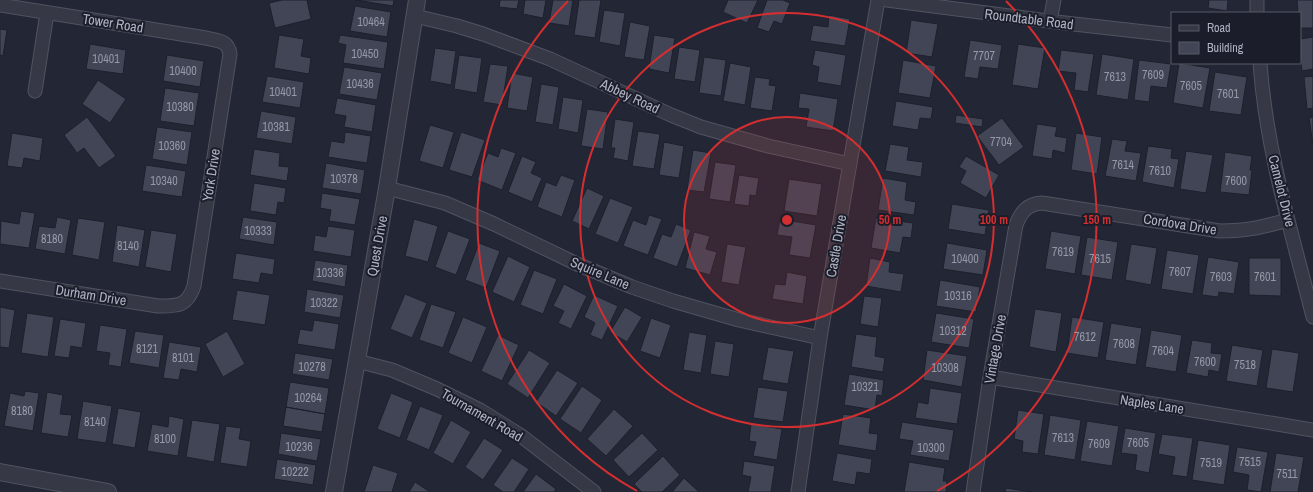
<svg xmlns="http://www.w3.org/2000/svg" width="1313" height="492" font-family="'Archivo Narrow',sans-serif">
	<rect width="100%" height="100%" fill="#232635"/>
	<path fill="#414556" stroke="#1d202c" d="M282,0H307L311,19L275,28L269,3Z
		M356,0H394L393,6Z
		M500,0H519L517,9L499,7Z
		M525,0H546L543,18L523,14Z
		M553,0H573L569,26L549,23Z
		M579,0H601L595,38L574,35Z
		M728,0H758L747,23L723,12Z
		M767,0H783L790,3L782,24L774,21L769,32L757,28Z
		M1209,0H1228L1227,11L1208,8Z
		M1297,0H1313V28H1300V13H1298Z
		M355,6L391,12L387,37L350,31Z
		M604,10L625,13L620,46L599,42Z
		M829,15L850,19L845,46L810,41L813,25L828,27Z
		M911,20L938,24L932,57L906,53Z
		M630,22L650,26L644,60L624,57Z
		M0,29L7,30L3,56L0,55Z
		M279,35L304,39L301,56L311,58L309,74L274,68Z
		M340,35L388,42L384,69L343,63L346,45L338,43Z
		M654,35L675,38L669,73L649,69Z
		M1313,37V69L1302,71L1300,53V39Z
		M970,40L1002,45L998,69L980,67L978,79L964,77Z
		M90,44L126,50L123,74L86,69Z
		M1018,44L1045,48L1038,89L1012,85Z
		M679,47L700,50L695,82L674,79Z
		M435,48L456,51L451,85L430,81Z
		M815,50L846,55L841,86L817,82L819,67L812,65Z
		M1061,50L1094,54L1088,92L1074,90L1076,73L1058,71Z
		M1102,54L1134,59L1128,100L1096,95Z
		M167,55L204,61L200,87L163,81Z
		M459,55L482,58L477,93L454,89Z
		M704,57L726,60L721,96L699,93Z
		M903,60L936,66L930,98L898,93Z
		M1139,60L1171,64L1167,88L1151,86L1149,102L1134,100Z
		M730,63L751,67L745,105L723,101Z
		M1179,63L1210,68L1203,108L1173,103Z
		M490,64L508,66L502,105L483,102Z
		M344,67L382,73L377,100L339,94Z
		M1215,72L1247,77L1241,115L1209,111Z
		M512,73L533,77L527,111L507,108Z
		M267,76L304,82L300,108L262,102Z
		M1313,76V108L1307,109L1304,77Z
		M755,77L770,79L769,85L776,86L772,111L750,108Z
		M98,80L126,99L110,123L82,104Z
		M541,84L559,87L553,125L535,122Z
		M165,88L199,93L194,126L160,121Z
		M800,93L838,99L833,131L806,127L809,109L798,108Z
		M563,97L583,100L578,133L558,129Z
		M337,98L376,105L372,132L344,127L346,116L334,114Z
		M896,101L933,107L931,119L920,118L918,130L892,126Z
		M587,109L608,112L603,149L581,146Z
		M261,111L296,117L292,144L256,138Z
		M956,115L983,119L982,127L955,123Z
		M87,117L116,156L99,168L84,148L77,153L64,135Z
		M1313,117V145L1309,118Z
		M1002,118L1024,147L999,165L977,136Z
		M615,119L634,122L628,161L613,158L615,148H611Z
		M1037,124L1057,127L1055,136L1067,138L1065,153L1053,150L1052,159L1032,156Z
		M430,125L454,132L443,168L419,161Z
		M157,127L192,132L187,165L152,159Z
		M638,131L660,134L654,169L632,166Z
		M345,132L371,136L367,163L328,157L331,141L344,143Z
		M461,132L485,140L472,177L449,170Z
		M12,133L43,138L40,161L24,158L22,168L7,166Z
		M1076,133L1102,137L1097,174L1071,170Z
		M1112,139L1127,141L1125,151L1141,153L1136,181L1105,176Z
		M664,142L684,146L679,178L659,175Z
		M890,144L909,147L907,160L923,162L921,177L885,171Z
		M1148,146L1172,149L1171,158L1179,159L1174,188L1142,182Z
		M501,148L516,153L502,190L477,180L488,153L498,157Z
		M254,149L280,153L279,166L289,167L287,181L250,175Z
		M693,150L711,153L704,192L687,190Z
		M1186,151L1213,155L1206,193L1180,189Z
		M1225,152L1252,156L1250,170H1252L1249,195L1220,192Z
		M522,156L536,162L531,173L542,178L532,202L508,192Z
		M966,156L999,175L986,198L960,183L966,171L959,167Z
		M715,162L736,165L730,202L709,199Z
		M326,163L365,170L361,194L322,188Z
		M146,165L186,171L182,197L142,191Z
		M561,175L575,180L562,217L537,207L546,182L556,186Z
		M739,175L759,178L756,196L750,195L749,206L734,204Z
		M883,178L907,182L905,200L916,202L914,215L878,210Z
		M789,179L822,184L817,216L784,211Z
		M254,183L286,188L284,203L278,202L276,215L250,211Z
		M587,188L604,196L589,229L572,221Z
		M322,193L360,199L355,225L329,221L331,210L320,208Z
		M610,198L633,207L618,243L595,234Z
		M952,204L989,210L985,235L948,229Z
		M21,211L35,213L29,248L0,244L1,221L19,224Z
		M649,215L662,219L648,255L623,246L633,220L646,225Z
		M57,217L71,220L65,254L35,249L39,226L55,228Z
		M243,217L277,222L274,245L239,239Z
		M78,218L105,222L99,260L72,255Z
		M876,218L913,223L911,238L903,237L900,253L871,248Z
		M414,219L438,226L428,262L405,256Z
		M780,219L816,225L810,258L789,255L792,237L777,235Z
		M676,224L691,230L677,267L653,258L662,234L671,237Z
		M117,225L145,230L139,267L112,262Z
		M328,226L355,230L351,257L313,251L315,235L326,237Z
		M151,230L177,234L171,272L145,267Z
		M448,231L470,239L456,275L435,267Z
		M1051,231L1081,236L1075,274L1045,269Z
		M694,232L710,236L706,249L717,252L710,275L685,268Z
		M1087,237L1118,242L1112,280L1081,275Z
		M479,243L500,251L486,288L465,280Z
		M947,243L987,250L983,275L943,269Z
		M727,244L746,247L739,285L721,282Z
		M1131,244L1157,248L1151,285L1125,280Z
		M1167,250L1199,255L1193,294L1161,289Z
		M236,253L275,259L273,275L261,273L259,283L232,279Z
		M508,256L530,267L514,302L492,292Z
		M1208,257L1239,262L1234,294L1219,292L1218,297L1202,295Z
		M870,258L890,262L889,272L904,274L901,292L866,286Z
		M1249,258H1281V296L1249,295Z
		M315,260L348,265L345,287L312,281Z
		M534,270L557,279L543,314L520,305Z
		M787,272L807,276L803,304L772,299L775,284L785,285Z
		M940,280L980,287L976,312L936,306Z
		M564,284L587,296L571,329L558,323L564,311L553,306Z
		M307,289L344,295L340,318L304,312Z
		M237,290L270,295L265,325L232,320Z
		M405,294L427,303L412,338L390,329Z
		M594,295L618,306L602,340L590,335L595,323L584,317Z
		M864,296L882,298L878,327L860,324Z
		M431,304L456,312L443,348L419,340Z
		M0,307L15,310L9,348L0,347Z
		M625,307L642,317L627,342L610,332Z
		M1035,309L1062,313L1056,352L1029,347Z
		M27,313L54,317L48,357L21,353Z
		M936,313L974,319L969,348L931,342Z
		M463,317L487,327L472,363L448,353Z
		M1072,317L1104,322L1098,358L1067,353Z
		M651,318L671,325L660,358L640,351Z
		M60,319L86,323L82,348L71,346L69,358L54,356Z
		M314,320L339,324L335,350L297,344L300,329L312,331Z
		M1111,323L1142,328L1136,365L1105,360Z
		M100,325L127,329L121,367L108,365L110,353L96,351Z
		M1151,330L1182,335L1176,372L1145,367Z
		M135,331L164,335L159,368L129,363Z
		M227,331L245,364L223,377L205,344Z
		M689,332L707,335L701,373L683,370Z
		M856,334L877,337L875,356L885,358L883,372L851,367Z
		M498,335L519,345L502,381L481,371Z
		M1192,340L1212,343L1211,353L1222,354L1219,372L1209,370L1208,377L1186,373Z
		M715,341L734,344L729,377L710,374Z
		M169,342L201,347L197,372L181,369L179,380L163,378Z
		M1232,345L1263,350L1257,386L1226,381Z
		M768,347L794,351L788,384L762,380Z
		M1272,349L1299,353L1293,392L1266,388Z
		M529,350L550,363L528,398L507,384Z
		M927,350L967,356L962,387L923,380Z
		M295,353L333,359L329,380L292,374Z
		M557,370L578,383L556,416L536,402Z
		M849,374L884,380L882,396L877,395L875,410L844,405Z
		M290,382L329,388L325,414L286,407Z
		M582,386L602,400L581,433L560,419Z
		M758,387L788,391L783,422L753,418Z
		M930,388L962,393L957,424L915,418L918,402L928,404Z
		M25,391L39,393L33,431L4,426L10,393L24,396Z
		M47,392L63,395L60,414L72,415L68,437L41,433Z
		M391,393L413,402L400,438L377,429Z
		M83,401L112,406L106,443L77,439Z
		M420,406L443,415L429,450L406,440Z
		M286,407L325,414L322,432L283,426Z
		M118,408L141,412L135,448L112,444Z
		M614,409L633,426L606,456L587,439Z
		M1018,410L1044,414L1038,454L1022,452L1023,441L1014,439Z
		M843,414L871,418L869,433L878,434L876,451L838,445Z
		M1050,415L1081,420L1075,460L1044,455Z
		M169,416L184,419L178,456L147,451L152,424L168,427Z
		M192,420L220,424L214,462L186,457Z
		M451,420L471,432L453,464L433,453Z
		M1087,421L1119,426L1112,466L1080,461Z
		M902,422L954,430L949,461L910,455L913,441L899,439Z
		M751,424L782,429L777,460L753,456L756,442L749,441Z
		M226,426L241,428L239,439L251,441L247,467L220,463Z
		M1125,428L1156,433L1149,473L1135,470L1137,455L1121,453Z
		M281,433L321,439L317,461L278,454Z
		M642,433L658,450L629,477L613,460Z
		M1162,434L1193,438L1187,477L1172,475L1175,457L1158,454Z
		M484,438L503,450L483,480L465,467Z
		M1198,440L1230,445L1224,485L1192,480Z
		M1237,447L1268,452L1261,492L1247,490L1249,475L1233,472Z
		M837,453L872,459L870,474L857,472L855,485L832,481Z
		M1276,453L1304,457L1298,492H1270Z
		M663,456L680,475L662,492H642L634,484Z
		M512,458L529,469L514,492H503L493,485Z
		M277,459L316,465L313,485L274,479Z
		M744,461L775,466L771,492H748L751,477L742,475Z
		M909,462L945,468L943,481H947L946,492H904Z
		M373,465L398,473L392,492H364Z
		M536,474L556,489L554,492H523Z
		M684,478L699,492H672Z
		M415,482L430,492H409Z
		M1006,488L1032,492H1005Z"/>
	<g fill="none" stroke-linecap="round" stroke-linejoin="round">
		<defs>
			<path id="minor" d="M887,0L1056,22L1172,35
				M1257,0V13
				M0,5L206,38C218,41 228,40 230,54L194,286C187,307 177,306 158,306L0,281
				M415,16L457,26L483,34L550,59L671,115L701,127L768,146L850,164
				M1050,21L1054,0
				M1260,63C1266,150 1292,233 1313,317
				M35,91L47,13
				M387,188L445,203L494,224L577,264L632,287L673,301L739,320L820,338
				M357,361L392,370L437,389L480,410L520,435L594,492
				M990,377L1313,430
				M798,492L820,338L878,0
				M973,492L990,377L1016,225C1021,212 1027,204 1042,203L1220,231C1247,231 1263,227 1288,220"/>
			<path id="tertiary" d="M0,472L108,492
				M334,492L387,188L417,0"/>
		</defs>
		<use href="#minor" stroke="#505360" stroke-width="15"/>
		<use href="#tertiary" stroke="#505360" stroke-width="18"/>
		<use href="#minor" stroke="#363945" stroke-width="13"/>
		<use href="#tertiary" stroke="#363945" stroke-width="16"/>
	</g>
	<circle cx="787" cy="220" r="103" fill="#d42f30" fill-opacity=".12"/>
	<g fill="none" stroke="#d42f30" stroke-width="2">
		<circle cx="787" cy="220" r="103"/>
		<circle cx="787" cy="220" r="207"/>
		<path d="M637 491A310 310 0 0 1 568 1M1006 1A310 310 0 0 1 937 491"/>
	</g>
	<g text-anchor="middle" stroke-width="4" stroke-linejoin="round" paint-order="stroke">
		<g font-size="12" fill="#9498a7">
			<text x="371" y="26">10464</text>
			<text x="365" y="58">10450</text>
			<text x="984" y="60">7707</text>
			<text x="106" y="63">10401</text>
			<text x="183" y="75">10400</text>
			<text x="1153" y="79">7609</text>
			<text x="1115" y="81">7613</text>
			<text x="360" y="88">10436</text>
			<text x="1191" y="90">7605</text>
			<text x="283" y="96">10401</text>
			<text x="1228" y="98">7601</text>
			<text x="180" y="111">10380</text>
			<text x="276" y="131">10381</text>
			<text x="1001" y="146">7704</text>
			<text x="172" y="150">10360</text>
			<text x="1123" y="169">7614</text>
			<text x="1160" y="175">7610</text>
			<text x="344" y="183">10378</text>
			<text x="164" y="185">10340</text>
			<text x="1236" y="185">7600</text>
			<text x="258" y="235">10333</text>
			<text x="52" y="243">8180</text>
			<text x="128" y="250">8140</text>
			<text x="1063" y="256">7619</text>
			<text x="965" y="263">10400</text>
			<text x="1100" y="263">7615</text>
			<text x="1180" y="276">7607</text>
			<text x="330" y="277">10336</text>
			<text x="1221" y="281">7603</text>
			<text x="1265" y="281">7601</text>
			<text x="958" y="300">10316</text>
			<text x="324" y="307">10322</text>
			<text x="953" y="335">10312</text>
			<text x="1085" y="341">7612</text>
			<text x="1124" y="348">7608</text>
			<text x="147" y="353">8121</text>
			<text x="1163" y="355">7604</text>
			<text x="183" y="362">8101</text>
			<text x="1205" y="366">7600</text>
			<text x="1245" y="369">7518</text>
			<text x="312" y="371">10278</text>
			<text x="945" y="372">10308</text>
			<text x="865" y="391">10321</text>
			<text x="308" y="402">10264</text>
			<text x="22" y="415">8180</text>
			<text x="95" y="426">8140</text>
			<text x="1063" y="442">7613</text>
			<text x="165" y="443">8100</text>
			<text x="1138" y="447">7605</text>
			<text x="1099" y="448">7609</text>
			<text x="299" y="451">10236</text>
			<text x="931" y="452">10300</text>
			<text x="1250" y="466">7515</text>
			<text x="1211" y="467">7519</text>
			<text x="295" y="476">10222</text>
			<text x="1287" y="478">7511</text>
		</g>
		<g font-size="14" fill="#b0b3c2" stroke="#1b1e2a">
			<text transform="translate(1029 19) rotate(7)" y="5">Roundtable Road</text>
			<text transform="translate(113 23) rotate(9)" y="5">Tower Road</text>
			<text transform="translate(630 96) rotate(25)" y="5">Abbey Road</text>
			<text transform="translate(211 175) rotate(-81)" y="5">York Drive</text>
			<text transform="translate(1282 191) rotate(76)" y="5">Camelot Drive</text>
			<text transform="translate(1180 224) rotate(9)" y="5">Cordova Drive</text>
			<text transform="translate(377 246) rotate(-80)" y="5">Quest Drive</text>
			<text transform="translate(836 246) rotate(-80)" y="5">Castle Drive</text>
			<text transform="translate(600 273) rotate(23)" y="5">Squire Lane</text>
			<text transform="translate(91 295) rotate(9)" y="5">Durham Drive</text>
			<text transform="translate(995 349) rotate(-80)" y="5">Vintage Drive</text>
			<text transform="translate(1152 404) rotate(9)" y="5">Naples Lane</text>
			<text transform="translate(482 415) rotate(30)" y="5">Tournament Road</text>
		</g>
	</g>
	<circle cx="787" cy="220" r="6" fill="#d42f30" stroke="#1b1e2a" stroke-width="2"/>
	<g font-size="12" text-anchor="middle" font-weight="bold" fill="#d42f30" stroke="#1b1e2a" stroke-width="4" stroke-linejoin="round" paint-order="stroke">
		<text x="890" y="224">50 m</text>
		<text x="994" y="224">100 m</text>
		<text x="1097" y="224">150 m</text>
	</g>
	<rect x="1171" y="12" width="130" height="52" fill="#1b1e2a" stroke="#575a67"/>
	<rect x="1179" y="25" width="20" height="6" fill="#363945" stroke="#575a67"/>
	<text x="1207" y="32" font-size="12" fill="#b0b3c2">Road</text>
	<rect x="1179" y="42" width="20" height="12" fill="#414556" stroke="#575a67"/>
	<text x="1207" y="52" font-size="12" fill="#b0b3c2">Building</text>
</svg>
